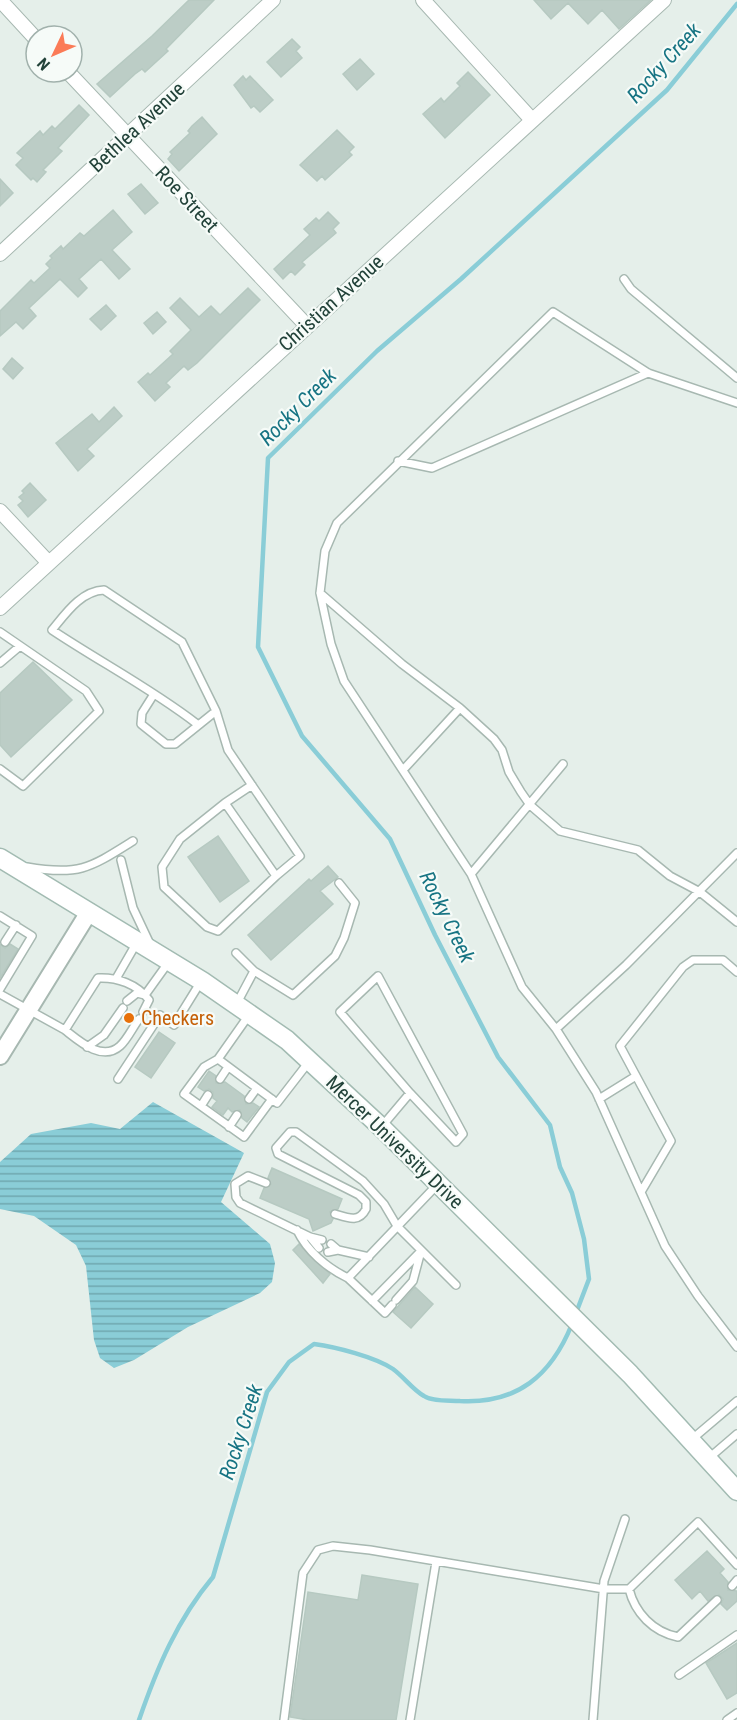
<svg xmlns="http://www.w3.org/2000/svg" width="737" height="1720" font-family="'Roboto Condensed',sans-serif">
	<defs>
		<pattern id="water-rules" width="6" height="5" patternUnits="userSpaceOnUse" patternTransform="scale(1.5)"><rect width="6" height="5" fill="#8acdd7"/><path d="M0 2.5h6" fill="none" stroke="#70a8af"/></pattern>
	</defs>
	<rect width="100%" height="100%" fill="#e5efea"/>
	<path fill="url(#water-rules)" d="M153,1102L244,1153L221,1202L270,1244L275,1263L272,1282L260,1293L188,1327L134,1360L114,1368L100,1358L94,1340L86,1266L76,1245L34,1216L0,1209V1162L31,1134L91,1123L120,1129Z"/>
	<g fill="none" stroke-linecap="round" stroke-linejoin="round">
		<path stroke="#8acdd7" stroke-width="4.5" d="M576,1313L589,1279L584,1239L572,1193L560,1167L550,1125L498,1057L435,935L390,839L302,736L258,647L268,458L377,351L461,279L667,90L737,4
			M139,1720C157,1668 177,1620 213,1577L267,1392L289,1362L314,1344C336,1347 375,1357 393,1369C404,1377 413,1390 424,1396C433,1402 450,1400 460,1401C517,1404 551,1376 572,1324"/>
	</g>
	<path fill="#bccdc6" stroke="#b6c9c1" stroke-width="1.5" d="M189,0H214L166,49L168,51L145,72L142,69L135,74L110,97L97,84L152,36Z
		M534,0H651L619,29L602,10L588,24L568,3L551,19Z
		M292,39L300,47L296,51L302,58L281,77L267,62Z
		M360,59L374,74L357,90L343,74Z
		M468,72L490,95L445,138L423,114L441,98L444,102L460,86L457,83Z
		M243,76L246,80L250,76L273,100L260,112L254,106L251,108L234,85Z
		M79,105L89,115L58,148L62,151L43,170L46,172L37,182L33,178L31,180L16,165L23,158L17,153L40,131L43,135L52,126L55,129Z
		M202,117L217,134L179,171L168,159L172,154L170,152L190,133L188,131L192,126Z
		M337,130L354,147L349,152L352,155L325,180L322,176L317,181L300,165Z
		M0,179L13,193L0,206Z
		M141,184L158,203L145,214L128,194Z
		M113,210L132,232L112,250L130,269L119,279L101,259L79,279L87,288L78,297L60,279L29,308L36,316L23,329L16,322L0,336V311L31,280L34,283L50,268L46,264L52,258L50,256L61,246L63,249L80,233L84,236Z
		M328,212L339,223L333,229L336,233L302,262L305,265L295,275L291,271L283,279L274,269L310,235L304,229L316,218L319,221Z
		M248,288L260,300L197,363L188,370L184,366L166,383L170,387L155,401L138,382L148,373L150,375L173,354L170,351L191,330L170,308L180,298L199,317L211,306L220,315Z
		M106,305L116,316L101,330L90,319Z
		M157,312L166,322L153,334L144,323Z
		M12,358L23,368L13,379L3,369Z
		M114,407L122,416L87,449L94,456L78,471L56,443L92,414L99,422Z
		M30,483L46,500L28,517L18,505L23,501L19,497L24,493L22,491Z
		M33,662L72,700L11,757L0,745V693Z
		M218,836L249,881L220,902L188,857Z
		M328,866L338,877L320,891L333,904L271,960L248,935L309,879L311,881Z
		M0,944L5,948L10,944L18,949L0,978Z
		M159,1032L175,1043L151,1078L135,1067Z
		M209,1071L216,1076V1083L225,1082L244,1096L246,1104L253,1103L259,1107L247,1122L242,1118L240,1110L232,1112L228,1108L223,1115L212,1107L217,1101L213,1098V1092L209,1089L204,1091L198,1087Z
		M272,1168L342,1199L338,1209L330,1212L333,1219L331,1223L313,1231L309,1219L260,1198L264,1188L271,1184L268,1178Z
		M299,1244L330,1274L323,1283L293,1250Z
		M415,1287L433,1304L411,1328L393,1312Z
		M707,1551L724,1569L720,1573L728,1582V1590L737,1591V1601L727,1610L721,1604L723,1599L719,1595L708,1601L700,1591L692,1599L675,1580Z
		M362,1575L418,1584L396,1720H308L290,1717L308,1592L358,1600Z
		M737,1643V1693L727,1699L706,1663Z"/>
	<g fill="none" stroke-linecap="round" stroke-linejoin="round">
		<defs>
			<path id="service" d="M624,279L631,289L737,378
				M737,403L648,373L553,312L337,523L325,551L320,593L331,644L344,681L471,874L522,987L556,1029L596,1092L665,1246L698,1296L737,1347
				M398,461L432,468L648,373
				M320,593L402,664L460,708L494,739L502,750L509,772L521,792L530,805L560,831L638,850L670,876L700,892L737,922
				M0,632L86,691L99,711L23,786L0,769
				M0,663L20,646
				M154,694L142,713L141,724L166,744H175L216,711L182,642L104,590C81,591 66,613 52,630C100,662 152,689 197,724
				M216,711L228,750L300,856L276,876L225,803L180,839L162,867L164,887L207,927L218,931L276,876
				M403,770L460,708
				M225,803L252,785
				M121,860L133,908L149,942
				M27,867C79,876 90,868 133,841
				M471,874L563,764
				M0,916L32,936L0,989
				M5,942L16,925
				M236,953L254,971L237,1003
				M254,971L293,995L335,956L344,938L355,903L339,883
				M117,977L136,944
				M0,994L65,1030L98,978C117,977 137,984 149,1000L143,1012
				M127,1001L137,993L145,995L168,963
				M249,1015L218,1059L277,1103L308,1063
				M556,1029L626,965L737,853
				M65,1030C79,1041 102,1062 120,1046C127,1040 133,1027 139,1019
				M87,1047L104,1035L123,1008
				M218,1059L204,1067L184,1094L244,1137L272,1099
				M118,1079L160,1015L174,1025L200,983
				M220,1079L228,1067
				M249,1099L257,1088
				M599,1099L636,1076
				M201,1106L208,1095
				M383,1125L410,1093L456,1142L463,1134L378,976L340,1012L410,1093
				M229,1127L237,1115
				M266,1183L248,1176L235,1184L236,1197L240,1203L310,1237L322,1240
				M641,1192L671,1141L620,1046L683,967L693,960H723L737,972
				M335,1214C348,1218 359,1223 366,1209V1202L359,1195L278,1154L276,1148L290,1132H296L363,1181L384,1204L397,1226L456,1285
				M297,1230C307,1251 327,1268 348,1278
				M310,1237L319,1248
				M331,1244L338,1250
				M328,1252L338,1250L369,1257
				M396,1300L413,1281L421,1251
				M372,1301L421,1251
				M392,1305L385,1313L348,1278L437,1185
				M691,1440L737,1401
				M709,1458L737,1434
				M732,1586L737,1580
				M629,1589C635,1613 653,1632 678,1637L717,1600
				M679,1675L737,1635
				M284,1720L303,1573L318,1550L333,1546L370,1550L604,1589H629L698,1522L737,1565
				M410,1720L436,1562
				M593,1720L604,1581L625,1519
				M727,1720L737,1713"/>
			<path id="minor" d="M0,0L36,39
				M423,0L532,120
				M68,72L307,326
				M0,254L273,0
				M0,511L48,562
				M0,608L664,0"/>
			<path id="tertiary" d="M0,1056L89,912"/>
			<path id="secondary" d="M0,858L202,981L287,1040L381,1127L630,1374L737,1491"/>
		</defs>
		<use href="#service" stroke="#a7b8b1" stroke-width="10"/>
		<use href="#minor" stroke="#a7b8b1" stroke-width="16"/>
		<use href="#tertiary" stroke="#a7b8b1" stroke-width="20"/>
		<use href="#secondary" stroke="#a2bbb2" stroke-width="21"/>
		<use href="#service" stroke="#fff" stroke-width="7"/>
		<use href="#minor" stroke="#fff" stroke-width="14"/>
		<use href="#tertiary" stroke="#fff" stroke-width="16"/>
		<use href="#secondary" stroke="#fff" stroke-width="18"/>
	</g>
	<circle fill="#e8710a" stroke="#f6fbf8" stroke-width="2" cx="129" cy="1018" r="6"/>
	<g text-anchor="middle" stroke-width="4.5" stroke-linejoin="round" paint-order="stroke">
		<g font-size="20" fill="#224239" stroke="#f6fbf8">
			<text transform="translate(137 127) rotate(-43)" y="7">Bethlea Avenue</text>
			<text transform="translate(187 199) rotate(47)" y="7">Roe Street</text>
			<text transform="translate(331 303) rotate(-42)" y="7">Christian Avenue</text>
			<text transform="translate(395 1142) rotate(44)" y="7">Mercer University Drive</text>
		</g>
		<g font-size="20" fill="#c56008" stroke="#f6fbf8" text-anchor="start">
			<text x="141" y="1025">Checkers</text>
		</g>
		<g font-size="21" font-style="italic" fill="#177483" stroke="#f6fbf8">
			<text transform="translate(664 63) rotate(-48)" y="7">Rocky Creek</text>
			<text transform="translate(298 407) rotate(-45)" y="7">Rocky Creek</text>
			<text transform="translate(447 917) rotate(64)" y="7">Rocky Creek</text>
			<text transform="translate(241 1432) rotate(-72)" y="7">Rocky Creek</text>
		</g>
	</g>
	<g transform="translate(54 54) rotate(226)"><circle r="28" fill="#f6fbf8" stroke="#a1b1ac" stroke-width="1.5"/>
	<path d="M0-4.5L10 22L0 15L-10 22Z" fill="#fb7b57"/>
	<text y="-9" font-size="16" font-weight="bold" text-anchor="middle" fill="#224239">N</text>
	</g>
</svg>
